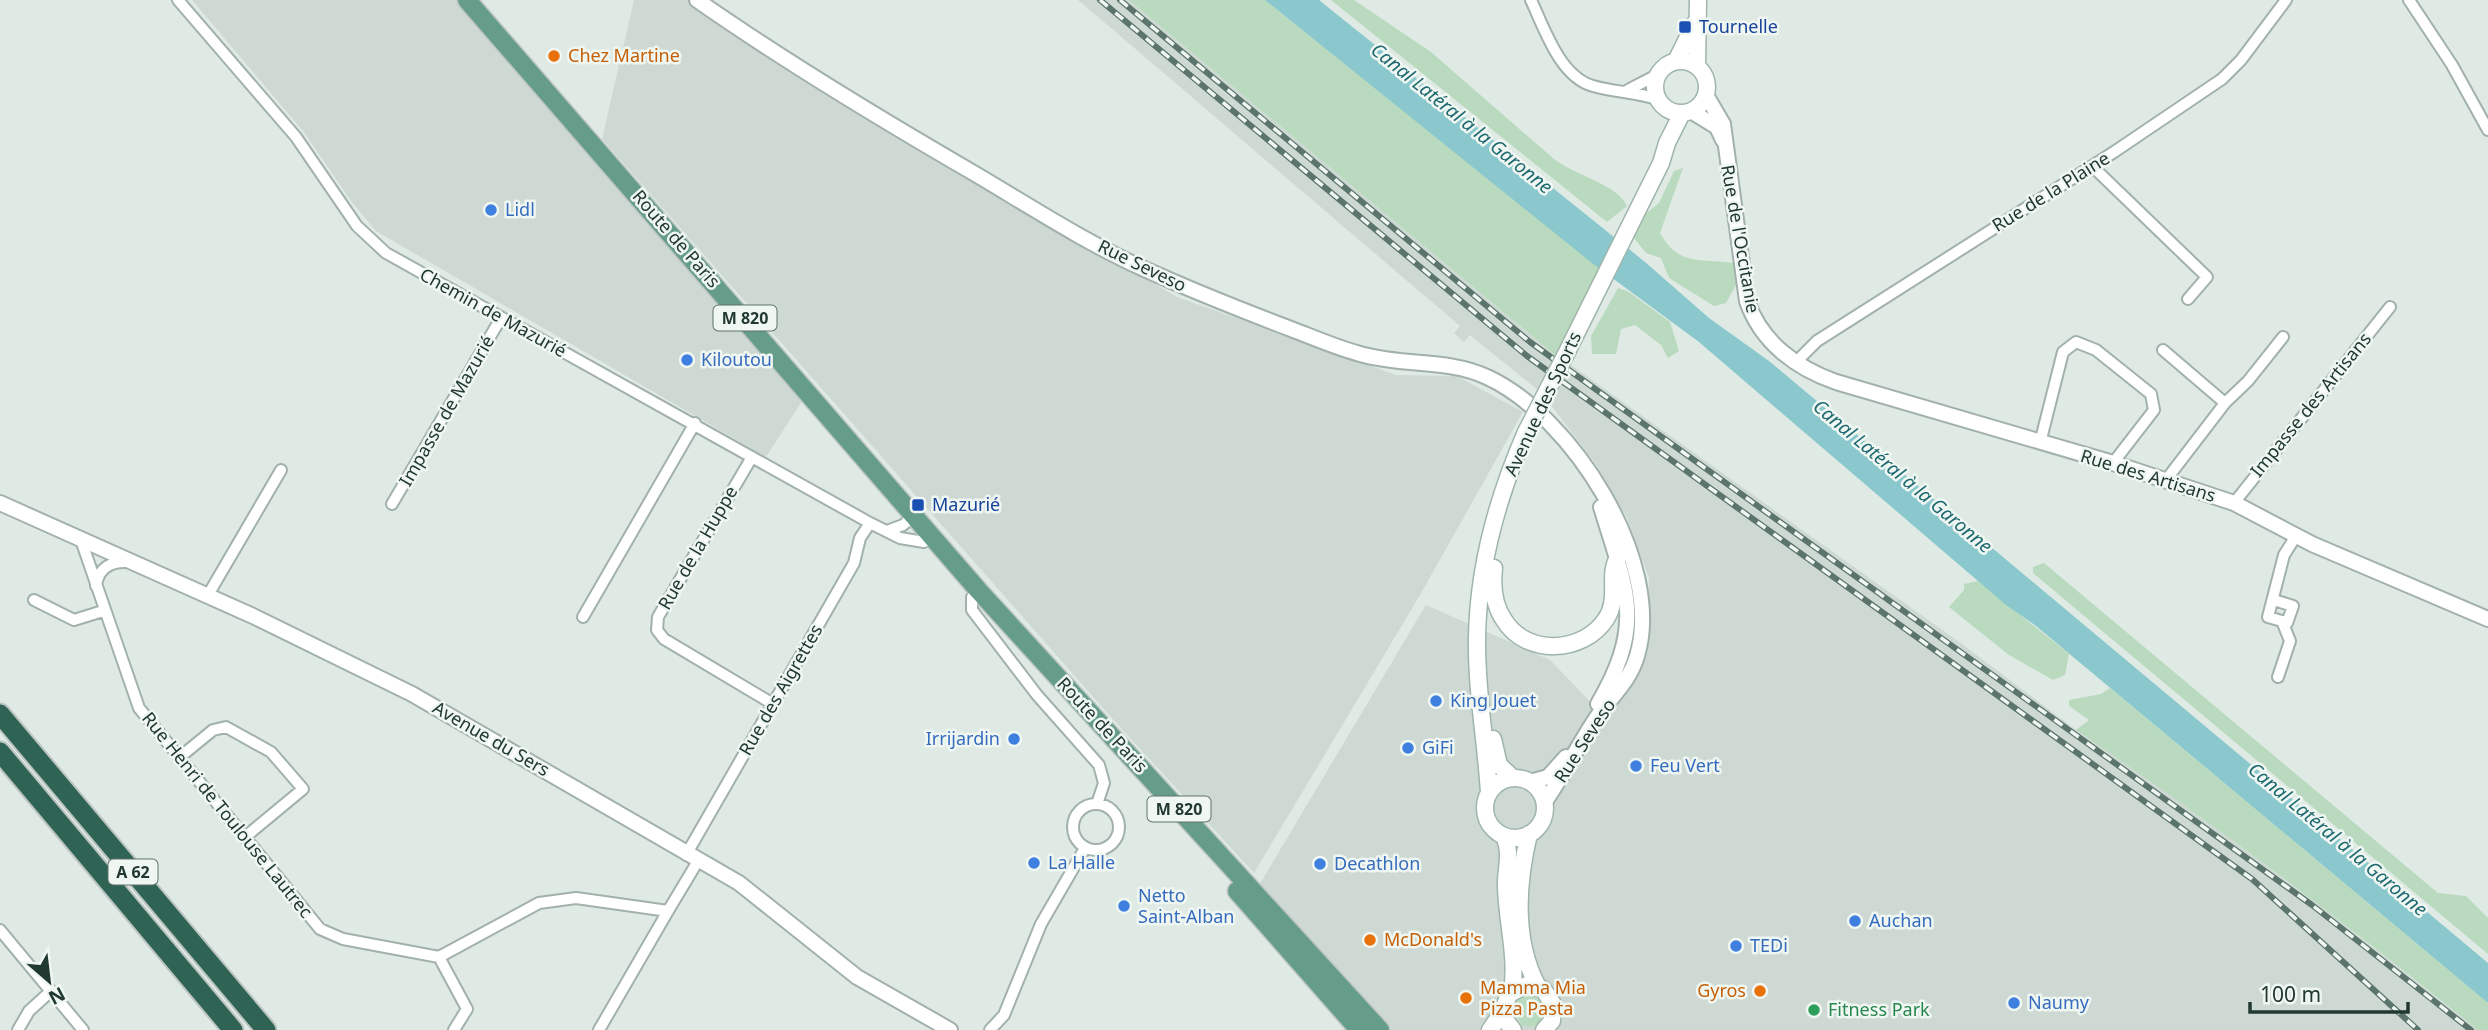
<svg xmlns="http://www.w3.org/2000/svg" width="2488" height="1030" font-family="'Noto Sans',sans-serif">
	<rect width="100%" height="100%" fill="#dfeae4"/>
	<path fill="#ced9d3" d="M192,0H457L682,257L802,401L766,457L376,231L351,201L303,131Z
		M634,0H689L752,47L1177,297L1396,375L1457,376L1523,412L1420,595L1254,873L1109,715L602,139Z
		M1078,0H1129L1557,357L1539,391L1470,335L1464,342L1454,333L1460,326Z
		M1571,365L1962,644L2076,730L2166,791L2327,911L2478,1030H1378L1255,892L1426,605L1550,660L1604,716L1637,678L1648,652L1649,578L1627,518L1596,464L1550,404Z"/>
	<path fill="#b9dabf" d="M1129,0H1265L1606,273L1562,361Z
		M1331,0H1354L1431,52L1554,159C1576,176 1617,184 1627,206L1607,222Z
		M1683,168L1660,233C1679,267 1700,258 1734,263L1737,283L1726,303L1714,306L1669,278L1661,258L1646,253L1634,238L1644,215L1659,203L1674,171Z
		M1618,288L1629,292L1670,322L1679,351L1668,358L1661,345L1635,325L1621,329L1616,354H1592L1591,336Z
		M2044,563L2438,893L2466,896L2488,918V954L2033,573V567Z
		M1978,581L2069,654L2065,675L2053,680L2009,655L1949,607L1964,590V584Z
		M2110,688L2488,1003V1030H2478C2348,925 2215,824 2076,730L2089,720L2069,706V700L2101,694Z
		M1527,995L1538,998L1545,1013L1539,1023L1532,1027L1522,1026L1516,1013L1512,1012L1516,1000Z"/>
	<path fill="#8ac8cd" d="M1265,0H1319L1645,262L1709,318L1769,361L2488,963V1003L2036,626L2006,605L1699,342L1592,263Z"/>
	<g fill="none" stroke-linecap="round" stroke-linejoin="round">
		<defs>
			<path id="minor" d="M178,0L296,137L357,226L386,253L870,523L900,538L924,542L932,536
				M1531,0C1544,28 1560,77 1593,86C1614,92 1635,92 1657,99
				M2409,0L2452,65L2488,130
				M1628,90L1657,75
				M2092,166L2207,277L2188,299
				M2163,350L2225,403
				M1796,362L1817,341L2114,152L2222,79L2241,60L2286,0
				M2040,443L2063,352L2076,342L2096,350L2151,394L2154,410L2113,463
				M752,457L658,617L657,630L664,639L773,704
				M2166,480L2225,403L2248,381L2283,337
				M2234,503L2390,307
				M392,504L501,318
				M887,531L903,525L914,516
				M80,537L139,708L320,929L343,939L439,957L539,903L576,898L668,911L698,861
				M96,586C98,568 111,561 128,562
				M979,591L972,597V610L1037,695L1099,765L1104,783L1097,804
				M208,595L281,470
				M34,600L74,620L103,611
				M2274,600L2293,606L2287,623L2282,621
				M583,617L695,423
				M2278,677L2290,641L2282,621L2268,617L2284,555L2296,536
				M180,757L213,730L226,727L271,752L303,789L245,837
				M1073 827a23 23 0 1 1 46 0a23 23 0 1 1-46 0Z
				M686,855L854,563L860,538L870,523
				M0,930L83,1030
				M439,957L467,1009L454,1030
				M18,1030L29,1011L51,991
				M599,1030L668,911
				M990,1030L1004,1015L1041,924L1085,848"/>
			<path id="tertiary" d="M697,0C787,63 882,120 977,175C1031,207 1085,242 1142,268C1191,290 1241,310 1291,329C1315,338 1339,349 1364,355C1404,366 1449,359 1487,377C1572,416 1665,562 1637,656C1629,683 1610,697 1595,720C1577,747 1563,776 1544,803
				M1706,95L1723,124L1747,301C1761,342 1796,368 1836,382L2113,463L2234,503L2312,544L2488,619
				M1691,111L1717,127L1723,140
				M0,503L253,616L412,694L739,883L857,977L950,1030
				M1598,704C1646,622 1626,590 1601,507
				M1530,782L1548,777L1566,757"/>
			<path id="secondary" d="M1655 87a26 26 0 1 1 52 0a26 26 0 1 1-52 0Z
				M1676,61L1695,23
				M1697,66L1698,0
				M1565,356L1661,163L1667,143L1682,113
				M1494,568C1492,586 1493,604 1504,620C1526,656 1583,654 1606,619C1620,598 1607,574 1618,558
				M1493,739L1499,765L1513,778
				M1485 808a30 30 0 1 1 60 0a30 30 0 1 1-60 0Z
				M1489,793C1486,742 1476,690 1477,638C1478,568 1498,496 1526,432
				M1529,834C1517,884 1513,940 1538,987
				M1504,836C1511,851 1507,864 1506,880C1505,916 1518,954 1512,991
				M1503,1011L1506,1021L1513,1030
				M1490,1030L1503,1011L1509,994L1527,985L1543,989L1553,1004L1552,1021L1544,1030"/>
			<path id="primary" d="M467,0L979,591L1380,1030
				M1237,891L1359,1030"/>
			<path id="motorway" d="M0,714L266,1030
				M0,752L233,1030"/>
		</defs>
		<use href="#minor" stroke="#a2b1ab" stroke-width="14"/>
		<use href="#tertiary" stroke="#a2b1ab" stroke-width="18"/>
		<use href="#secondary" stroke="#9fb5ab" stroke-width="19"/>
		<use href="#primary" stroke="#bcc4c1" stroke-width="21"/>
		<use href="#motorway" stroke="#bcc4c1" stroke-width="23"/>
		<use href="#minor" stroke="#fff" stroke-width="10"/>
		<use href="#tertiary" stroke="#fff" stroke-width="14"/>
		<use href="#secondary" stroke="#fff" stroke-width="16"/>
		<use href="#primary" stroke="#669d8a" stroke-width="18"/>
		<use href="#motorway" stroke="#2f6354" stroke-width="19"/>
		<defs>
			<path id="rail" d="M1100,0L1527,356L2252,879L2418,1030
				M1120,0L1530,342L2312,905L2471,1030"/>
		</defs>
		<use href="#rail" stroke="#5c756c" stroke-width="6"/>
		<use href="#rail" stroke="#f0f7f3" stroke-width="3.5" stroke-dasharray="10" stroke-linecap="butt"/>
		<defs>
			<path id="secondary-bridge" d="M1526,432L1565,356"/>
		</defs>
		<use href="#secondary-bridge" stroke="#9fb5ab" stroke-width="19" stroke-linecap="butt"/>
		<use href="#secondary-bridge" stroke="#fff" stroke-width="16"/>
	</g>
	<g fill="#1a4fb4" stroke="#f0f7f3" stroke-width="2.5">
		<rect x="1678" y="20" width="14" height="14" rx="3.5"/>
		<rect x="911" y="498" width="14" height="14" rx="3.5"/>
	</g>
	<g fill="#e8710a" stroke="#f0f7f3" stroke-width="2.5">
		<circle cx="554" cy="56" r="7"/>
		<circle cx="1370" cy="940" r="7"/>
		<circle cx="1760" cy="991" r="7"/>
		<circle cx="1466" cy="998" r="7"/>
	</g>
	<g fill="#3f7fe0" stroke="#f0f7f3" stroke-width="2.5">
		<circle cx="491" cy="210" r="7"/>
		<circle cx="687" cy="360" r="7"/>
		<circle cx="1436" cy="701" r="7"/>
		<circle cx="1014" cy="739" r="7"/>
		<circle cx="1408" cy="748" r="7"/>
		<circle cx="1636" cy="766" r="7"/>
		<circle cx="1034" cy="863" r="7"/>
		<circle cx="1320" cy="864" r="7"/>
		<circle cx="1124" cy="906" r="7"/>
		<circle cx="1855" cy="921" r="7"/>
		<circle cx="1736" cy="946" r="7"/>
		<circle cx="2014" cy="1003" r="7"/>
	</g>
	<circle fill="#2e9e5b" stroke="#f0f7f3" stroke-width="2.5" cx="1814" cy="1010" r="7"/>
	<g text-anchor="middle" stroke-width="5" stroke-linejoin="round" paint-order="stroke">
		<g fill="#f0f7f3" stroke="#5f726b" stroke-width="2">
			<rect x="713.5" y="305.5" width="63" height="25" rx="5"/>
			<rect x="1147.5" y="796.5" width="63" height="25" rx="5"/>
			<rect x="108.5" y="859.5" width="49" height="25" rx="5"/>
		</g>
		<g font-size="16" font-weight="bold" fill="#213931">
			<text x="745" y="324">M 820</text>
			<text x="1179" y="815">M 820</text>
			<text x="133" y="878">A 62</text>
		</g>
		<g font-size="18" fill="#164399" stroke="#f0f7f3" text-anchor="start">
			<text x="1699" y="33">Tournelle</text>
			<text x="932" y="511">Mazurié</text>
		</g>
		<g font-size="18" fill="#c56008" stroke="#f0f7f3" text-anchor="start">
			<text x="568" y="62">Chez Martine</text>
			<text x="1384" y="946">McDonald's</text>
			<text x="1480" y="994">Mamma Mia<tspan x="1480" dy="21">Pizza Pasta</tspan></text>
			<text x="1746" y="997" text-anchor="end">Gyros</text>
		</g>
		<g font-size="18" fill="#213931" stroke="#f0f7f3">
			<text transform="translate(2051 192) rotate(-32)" y="6">Rue de la Plaine</text>
			<text transform="translate(676 239) rotate(49)" y="6">Route de Paris</text>
			<text transform="translate(1740 239) rotate(80)" y="6">Rue de l'Occitanie</text>
			<text transform="translate(1142 266) rotate(26)" y="6">Rue Seveso</text>
			<text transform="translate(493 313) rotate(29)" y="6">Chemin de Mazurié</text>
			<text transform="translate(1543 404) rotate(-65)" y="6">Avenue des Sports</text>
			<text transform="translate(2311 405) rotate(-51)" y="6">Impasse des Artisans</text>
			<text transform="translate(447 411) rotate(-60)" y="6">Impasse de Mazurié</text>
			<text transform="translate(2148 476) rotate(17)" y="6">Rue des Artisans</text>
			<text transform="translate(698 548) rotate(-60)" y="6">Rue de la Huppe</text>
			<text transform="translate(781 690) rotate(-60)" y="6">Rue des Aigrettes</text>
			<text transform="translate(1102 725) rotate(47)" y="6">Route de Paris</text>
			<text transform="translate(491 739) rotate(30)" y="6">Avenue du Sers</text>
			<text transform="translate(1585 741) rotate(-57)" y="6">Rue Seveso</text>
			<text transform="translate(227 815) rotate(51)" y="6">Rue Henri de Toulouse Lautrec</text>
		</g>
		<g font-size="18" fill="#366cbe" stroke="#f0f7f3" text-anchor="start">
			<text x="505" y="216">Lidl</text>
			<text x="701" y="366">Kiloutou</text>
			<text x="1450" y="707">King Jouet</text>
			<text x="1000" y="745" text-anchor="end">Irrijardin</text>
			<text x="1422" y="754">GiFi</text>
			<text x="1650" y="772">Feu Vert</text>
			<text x="1048" y="869">La Halle</text>
			<text x="1334" y="870">Decathlon</text>
			<text x="1138" y="902">Netto<tspan x="1138" dy="21">Saint-Alban</tspan></text>
			<text x="1869" y="927">Auchan</text>
			<text x="1750" y="952">TEDi</text>
			<text x="2028" y="1009">Naumy</text>
		</g>
		<g font-size="18" fill="#27864d" stroke="#f0f7f3" text-anchor="start">
			<text x="1828" y="1016">Fitness Park</text>
		</g>
		<g font-size="19" font-style="italic" fill="#1f6a71" stroke="#f0f7f3">
			<text transform="translate(1462 118) rotate(39)" y="7">Canal Latéral à la Garonne</text>
			<text transform="translate(1903 476) rotate(40)" y="7">Canal Latéral à la Garonne</text>
			<text transform="translate(2338 839) rotate(40)" y="7">Canal Latéral à la Garonne</text>
		</g>
	</g>
	<g transform="translate(49 981) rotate(152)" stroke="#f0f7f3" stroke-width="5" paint-order="stroke">
	<path d="M0-5L12 26L0 18L-12 26Z" fill="#213931"/>
	<text y="-10" font-size="19" font-weight="bold" text-anchor="middle" fill="#213931">N</text>
	</g>
	<path d="M2250 1002v10h158v-10" fill="none" stroke="#213931" stroke-width="3.5"/>
	<text x="2260" y="1002" font-size="21" fill="#213931" stroke="#f0f7f3" stroke-width="5" paint-order="stroke">100 m</text>
</svg>
